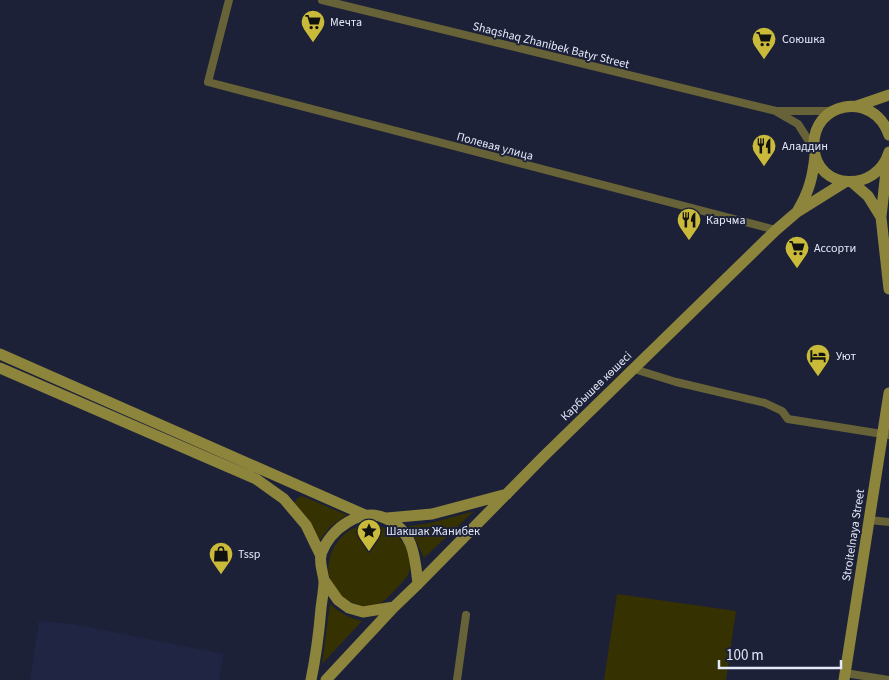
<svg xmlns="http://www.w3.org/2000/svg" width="889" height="680" font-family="'Source Sans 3',sans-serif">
	<rect width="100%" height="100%" fill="#1c2138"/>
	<path fill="#202543" d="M39,621L73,624L224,654L219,680H30Z"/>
	<path fill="#363100" d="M302,496L347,515L330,527L320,540L293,504L298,498Z
		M474,511L424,558L409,526L431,523Z
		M367,525C372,526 377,525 382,527C400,532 414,553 409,572C407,578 402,582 398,587C392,593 385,601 378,605C364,611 342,600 334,588C321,568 332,540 352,529C356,527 362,526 367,525Z
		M617,594L736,611L726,680H604Z
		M330,604C340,613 349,618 362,621L322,664Z"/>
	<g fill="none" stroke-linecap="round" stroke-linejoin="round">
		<path stroke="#676237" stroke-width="8" d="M229,0L208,82L776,230
			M322,0L776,111H832
			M777,112L798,124L814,149
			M634,369L676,382L765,403L782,411L788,419L889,435
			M869,520L889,522
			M845,673L889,680
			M457,680L466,615"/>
		<path stroke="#8e853d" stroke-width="11" d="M857,106L889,95
			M889,135C874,90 811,101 814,148C817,191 877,193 889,152
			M887,162L881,217L889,289
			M852,182L868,196L881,217
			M798,210C809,192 813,176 815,155
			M0,354L365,515
			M0,368L256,479L284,499L306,525L321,556
			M387,518L432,514L507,494
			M418,584L543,457L776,230L797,212L845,182
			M311,680C316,656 319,632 321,608C322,599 324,590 324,581C323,572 319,564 321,554C330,529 361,506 387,519C414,532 415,558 418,584L394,607L363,612L349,608L338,600L324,580
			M326,680L394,607
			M844,680L889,393"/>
	</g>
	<defs>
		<symbol id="supermarket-pin" viewBox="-11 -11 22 30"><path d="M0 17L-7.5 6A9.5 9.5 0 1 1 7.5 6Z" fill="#c9ba3a" stroke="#1c2138"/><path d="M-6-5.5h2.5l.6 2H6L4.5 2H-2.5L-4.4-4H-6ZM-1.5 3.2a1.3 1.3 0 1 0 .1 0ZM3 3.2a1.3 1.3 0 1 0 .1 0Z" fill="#111"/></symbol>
		<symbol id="restaurant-pin" viewBox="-11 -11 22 30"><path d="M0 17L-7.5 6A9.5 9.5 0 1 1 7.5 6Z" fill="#c9ba3a" stroke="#1c2138"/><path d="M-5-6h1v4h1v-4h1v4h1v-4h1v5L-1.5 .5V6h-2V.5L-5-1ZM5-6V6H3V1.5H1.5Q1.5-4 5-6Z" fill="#111"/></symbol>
		<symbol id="hotel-pin" viewBox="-11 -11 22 30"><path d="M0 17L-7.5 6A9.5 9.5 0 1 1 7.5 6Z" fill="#c9ba3a" stroke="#1c2138"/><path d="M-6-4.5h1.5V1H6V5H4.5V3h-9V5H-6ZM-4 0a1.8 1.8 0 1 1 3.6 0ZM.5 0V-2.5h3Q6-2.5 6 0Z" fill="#111"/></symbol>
		<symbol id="sight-pin" viewBox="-11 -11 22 30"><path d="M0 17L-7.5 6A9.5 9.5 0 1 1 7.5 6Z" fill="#c9ba3a" stroke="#1c2138"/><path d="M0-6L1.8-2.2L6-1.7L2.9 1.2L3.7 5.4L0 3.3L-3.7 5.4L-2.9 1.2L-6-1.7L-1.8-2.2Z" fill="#111"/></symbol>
		<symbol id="shop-pin" viewBox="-11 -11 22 30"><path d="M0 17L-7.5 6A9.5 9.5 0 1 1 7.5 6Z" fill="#c9ba3a" stroke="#1c2138"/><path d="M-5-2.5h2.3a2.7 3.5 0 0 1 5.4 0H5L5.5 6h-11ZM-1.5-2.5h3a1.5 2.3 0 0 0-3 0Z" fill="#111"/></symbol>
	</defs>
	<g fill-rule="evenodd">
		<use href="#supermarket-pin" x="299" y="8" width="28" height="38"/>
		<use href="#supermarket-pin" x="750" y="25" width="28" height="38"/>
		<use href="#restaurant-pin" x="750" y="132" width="28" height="38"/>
		<use href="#restaurant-pin" x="675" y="206" width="28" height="38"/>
		<use href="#supermarket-pin" x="783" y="234" width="28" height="38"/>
		<use href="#hotel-pin" x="804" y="342" width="28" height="38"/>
		<use href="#sight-pin" x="355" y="517" width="28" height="38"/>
		<use href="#shop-pin" x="207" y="540" width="28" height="38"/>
	</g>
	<g text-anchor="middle" stroke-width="4" stroke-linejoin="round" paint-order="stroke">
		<g font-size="12" fill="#e4e9f9" stroke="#1c2138" text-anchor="start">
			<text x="330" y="26">Мечта</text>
			<text x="782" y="43">Союшка</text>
			<text x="782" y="150">Аладдин</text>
			<text x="706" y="224">Карчма</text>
			<text x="814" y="252">Ассорти</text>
			<text x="836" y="360">Уют</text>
			<text x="386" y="535">Шакшак Жанибек</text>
			<text x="238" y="558">Tssp</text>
		</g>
		<g font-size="12" fill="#e4e9f9" stroke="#1c2138">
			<text transform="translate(551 45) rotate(14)" y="4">Shaqshaq Zhanibek Batyr Street</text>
			<text transform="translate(495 146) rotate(15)" y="4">Полевая улица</text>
			<text transform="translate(596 386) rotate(-44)" y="4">Карбышев көшесі</text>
			<text transform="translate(853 535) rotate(-81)" y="4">Stroitelnaya Street</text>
		</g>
	</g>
	<path d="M719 660v8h122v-8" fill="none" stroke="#e4e9f9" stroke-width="2.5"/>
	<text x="726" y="660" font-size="15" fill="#e4e9f9" stroke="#1c2138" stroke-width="4" paint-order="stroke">100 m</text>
</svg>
